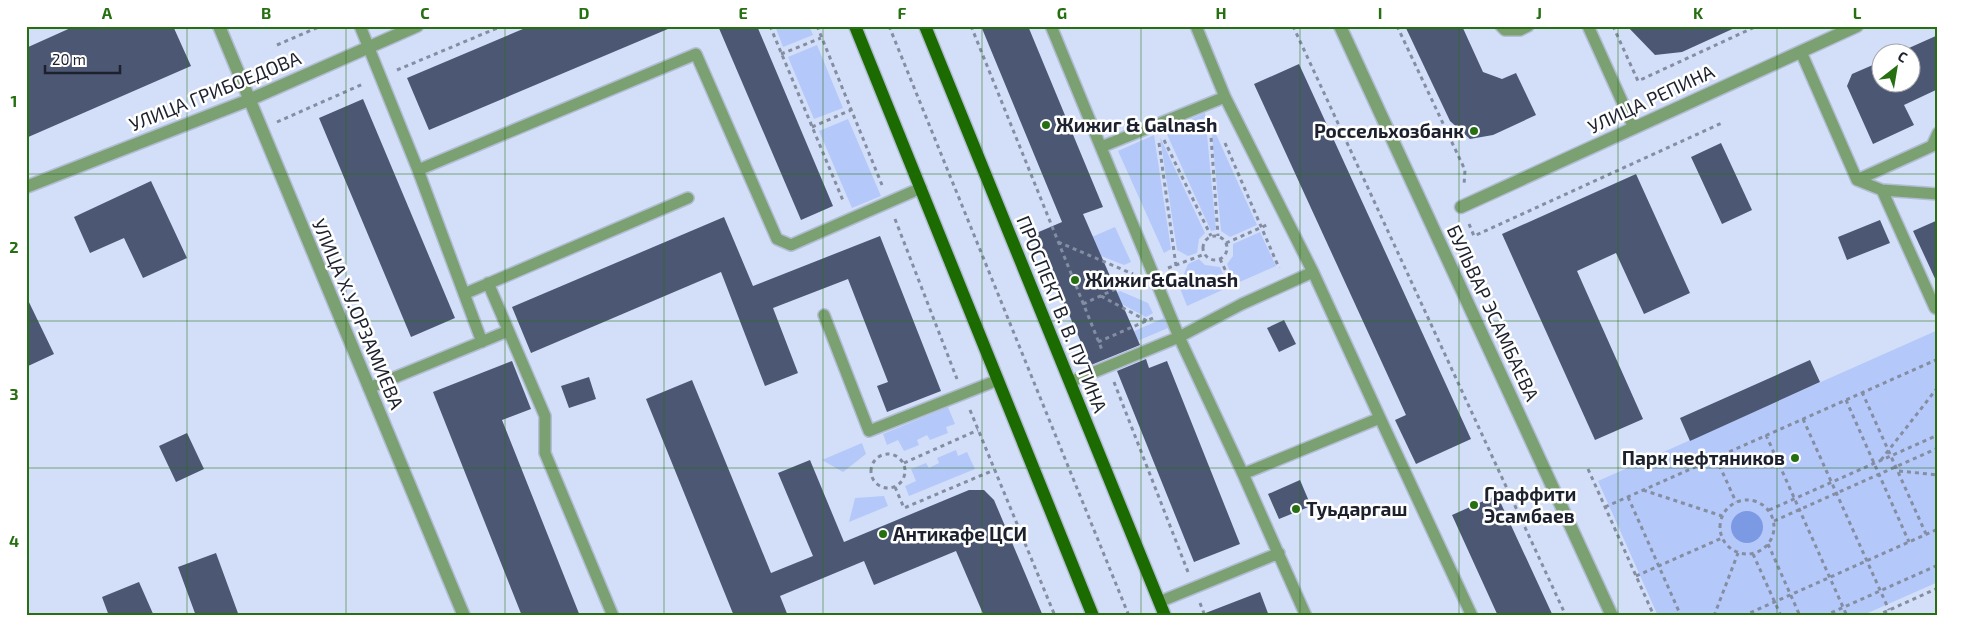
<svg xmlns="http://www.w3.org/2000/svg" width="1964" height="642" font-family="'Exo 2',sans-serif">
	<rect width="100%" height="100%" fill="#d3dff9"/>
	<path fill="#b4c8fa" d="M775,26H809L813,35L783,47Z
		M817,45L843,108L814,119L788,57Z
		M1205,113L1216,230L1211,231L1165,130Z
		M848,119L881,196L852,208L819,131Z
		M1211,123L1257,225L1230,237L1221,231Z
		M1154,135L1171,249L1164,253L1118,151Z
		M1160,137L1205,233L1199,239L1197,253L1188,256L1177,250Z
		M1115,227L1131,262L1124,265L1073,245Z
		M1260,232L1276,266L1235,284L1227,264L1233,256V244Z
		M1199,259L1205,265L1220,267L1229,287L1187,306L1179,286L1188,264Z
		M1120,291L1148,303L1153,313L1146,317L1108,297Z
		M1164,318L1168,328L1111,352L1107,343Z
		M1938,330V582L1861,616H1658L1598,481Z
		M948,407L955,424L946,427L948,433L930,440L927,435L917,440L919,445L904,451L898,440L887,445L883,434Z
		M862,443L866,454L843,472L822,460Z
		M956,450L958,456L967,452L975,469L909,496L905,486L916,481L911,469L926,463L929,468L939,463L937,458Z
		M884,496L888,506L849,522L855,498Z"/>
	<path fill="#7c99e4" d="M1731 527a16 16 0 1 1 32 0a16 16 0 1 1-32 0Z"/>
	<path fill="#4b5773" d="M75,26H173L191,66L26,138V48Z
		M530,26H675L429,130L407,78Z
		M718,26H757L833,206L801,220Z
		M981,26H1028L1103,207L1083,214L1140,345L1091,365L1034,234L1062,222Z
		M1405,26H1462L1483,72L1502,79L1516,73L1536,115L1493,135L1470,139L1450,121Z
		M1627,26H1739L1682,52L1655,55Z
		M1938,35V89L1904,105L1914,125L1873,144L1847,86L1852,74L1882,61V82H1912V52H1900Z
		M1299,64L1471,439L1416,464L1395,420L1406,415L1254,84Z
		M363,99L455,318L411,337L319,118Z
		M1721,143L1752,210L1722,224L1691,157Z
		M1636,174L1690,293L1644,314L1616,253L1577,271L1643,419L1595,440L1502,234Z
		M151,181L187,258L143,278L124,238L90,253L74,217Z
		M724,217L753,286L880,236L941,391L887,412L877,386L888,382L848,279L773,308L798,373L765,386L721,272L531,353L512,307Z
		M1880,220L1890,243L1847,260L1838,237Z
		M1938,220V285L1913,231Z
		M26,296L54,354L26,367Z
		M1284,320L1296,344L1279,352L1267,328Z
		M1146,359L1149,368L1167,361L1240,544L1194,562L1117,371Z
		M1810,360L1820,382L1690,441L1680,418Z
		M512,361L531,409L502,420L580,616H522L433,392Z
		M589,377L596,399L569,408L561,386Z
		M692,380L771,573L813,556L778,473L810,460L844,542L969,490H984L994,500L1043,616H984L956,551L874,585L864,561L780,596L788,616H734L646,399Z
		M187,433L204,469L176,482L159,446Z
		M1300,480L1311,506L1279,519L1268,494Z
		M1497,495L1553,616H1498L1452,515Z
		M216,553L239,616H196L178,567Z
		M139,582L154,616H109L102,597Z
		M1260,592L1269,616H1204L1203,614Z"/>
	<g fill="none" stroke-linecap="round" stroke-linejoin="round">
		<defs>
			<path id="service" d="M360,26L418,170L482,342
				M1051,26L1179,337L1070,382
				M1501,26L1505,30H1520L1528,26
				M1588,26L1634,128
				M1801,52L1857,180L1882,190L1935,308L1938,309
				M1225,97L1313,272L1380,418L1243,474L1179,337L1242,304L1313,272
				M1101,147L1225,97L1196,26
				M418,170L696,54L777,239L791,245L921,188
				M1857,180L1932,146L1938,133
				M1882,190L1938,194
				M488,283L545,416V453L613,616
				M464,294L688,198
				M824,315L869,431L998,380
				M369,388L508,331
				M1380,418L1472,616
				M1243,474L1306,616
				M1159,602L1279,553"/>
			<path id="pedestrian" d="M1340,26L1612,616"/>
			<path id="minor" d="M219,26L464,616
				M26,187L249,100L417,26
				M1461,207L1857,26"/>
			<path id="primary" d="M855,26L1093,616
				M925,26L1165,616"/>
		</defs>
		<use href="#service" stroke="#b2bdd4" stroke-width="14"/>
		<use href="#pedestrian" stroke="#b2bdd4" stroke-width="15"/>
		<use href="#minor" stroke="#b2bdd4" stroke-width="15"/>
		<use href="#primary" stroke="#b2bdd4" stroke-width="15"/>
		<path stroke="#848da1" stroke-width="3" stroke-dasharray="4 4" stroke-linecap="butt" d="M770,26L844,203
			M817,26L882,185
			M889,26L1129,616
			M971,26L1102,350
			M1293,26L1566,616
			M1397,26L1465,170L1464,185
			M1613,26L1638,81L1757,26
			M277,45L321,26
			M781,54L821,38
			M397,70L502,26
			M277,122L363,84
			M1210,122L1218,236
			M812,127L851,110
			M1164,140L1211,236
			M1159,143L1176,266
			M1225,143L1279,268
			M895,219L957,379
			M1469,224L1474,236L1724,122
			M1203 248a12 12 0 1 1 24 0a12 12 0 1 1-24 0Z
			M1058,242L1133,274
			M1226,243L1269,224
			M1220,259L1234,288
			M1168,268L1205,254
			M1101,296L1147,321
			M1083,304L1137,279
			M1098,342L1153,318
			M1114,382L1188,572
			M1862,392L1926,534
			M1846,400L1909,542
			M970,410L1055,616
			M1803,419L1889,610
			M1766,435L1847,616
			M871 471a17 17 0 1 1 34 0a17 17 0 1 1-34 0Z
			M1716,458L1736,502
			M1881,460L1938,387
			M904,463L978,430
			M1588,469L1654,616
			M1899,471L1938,475
			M895,487L904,508L994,470
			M1643,490L1722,516
			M1628,497L1681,616
			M1720 527a27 27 0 1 1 54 0a27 27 0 1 1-54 0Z
			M1605,507L1938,359
			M1769,510L1938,435
			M1774,521L1938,448
			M1768,544L1800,616
			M1753,554L1781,616
			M1636,576L1722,538
			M1200,603L1205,616
			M1714,616L1738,553
			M1743,616L1938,529
			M1824,616L1938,565
			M1876,616L1938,588"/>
		<use href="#service" stroke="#7ba173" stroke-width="11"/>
		<use href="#pedestrian" stroke="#7ba173" stroke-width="12"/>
		<use href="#minor" stroke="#7ba173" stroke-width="12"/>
		<use href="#primary" stroke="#1c6b00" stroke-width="12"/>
	</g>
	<path fill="none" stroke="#277012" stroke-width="1" stroke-opacity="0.55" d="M187,26V616M346,26V616M505,26V616M664,26V616M823,26V616M982,26V616M1141,26V616M1300,26V616M1459,26V616M1618,26V616M1777,26V616M26,174H1938M26,321H1938M26,468H1938"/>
	<g fill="#277012" stroke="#fff" stroke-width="2">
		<circle cx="1046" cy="125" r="5"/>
		<circle cx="1474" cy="131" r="5"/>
		<circle cx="1075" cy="280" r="5"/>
		<circle cx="1795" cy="458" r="5"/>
		<circle cx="1474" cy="505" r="5"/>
		<circle cx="1296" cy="509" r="5"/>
		<circle cx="883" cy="534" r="5"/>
	</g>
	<g text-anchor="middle" stroke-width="5" stroke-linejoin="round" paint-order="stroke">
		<g font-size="19" fill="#1c212d" stroke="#fff">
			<text transform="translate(215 91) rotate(-22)" y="7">УЛИЦА ГРИБОЕДОВА</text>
			<text transform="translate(1651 99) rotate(-25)" y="7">УЛИЦА РЕПИНА</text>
			<text transform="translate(1493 313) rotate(65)" y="7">БУЛЬВАР ЭСАМБАЕВА</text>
			<text transform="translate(358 314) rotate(67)" y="7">УЛИЦА Х.У.ОРЗАМИЕВА</text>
			<text transform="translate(1062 314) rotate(68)" y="7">ПРОСПЕКТ В. В. ПУТИНА</text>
		</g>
		<g font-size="19" font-weight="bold" fill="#1c212d" stroke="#fff" text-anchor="start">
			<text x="1056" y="132">Жижиг &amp; Galnash</text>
			<text x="1464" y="138" text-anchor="end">Россельхозбанк</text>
			<text x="1085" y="287">Жижиг&amp;Galnash</text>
			<text x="1785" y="465" text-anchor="end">Парк нефтяников</text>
			<text x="1484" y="501">Граффити<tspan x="1484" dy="22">Эсамбаев</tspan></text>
			<text x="1306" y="516">Туьдаргаш</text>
			<text x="893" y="541">Антикафе ЦСИ</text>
		</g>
	</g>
	<rect width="1964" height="642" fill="none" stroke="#ffffff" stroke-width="55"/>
	<g transform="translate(1896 68) rotate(31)"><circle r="24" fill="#ffffff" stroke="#a4a6ab"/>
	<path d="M0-4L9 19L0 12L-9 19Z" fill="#277012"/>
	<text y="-8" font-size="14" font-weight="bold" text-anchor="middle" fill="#1c212d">С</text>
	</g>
	<path d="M45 65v8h75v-8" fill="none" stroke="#1c212d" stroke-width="2.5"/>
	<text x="52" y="65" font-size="15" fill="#1c212d" stroke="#ffffff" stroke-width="4" paint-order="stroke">20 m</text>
	<rect x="28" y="28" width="1908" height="586" fill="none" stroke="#277012" stroke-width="2"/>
	<g font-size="16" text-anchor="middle" font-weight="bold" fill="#277012">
		<text x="107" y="19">A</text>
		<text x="266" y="19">B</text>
		<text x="425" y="19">C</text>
		<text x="584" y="19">D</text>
		<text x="743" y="19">E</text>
		<text x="902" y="19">F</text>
		<text x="1062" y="19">G</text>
		<text x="1221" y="19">H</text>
		<text x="1380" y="19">I</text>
		<text x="1539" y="19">J</text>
		<text x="1698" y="19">K</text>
		<text x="1857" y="19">L</text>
		<text x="14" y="107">1</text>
		<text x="14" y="253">2</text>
		<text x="14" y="400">3</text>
		<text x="14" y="547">4</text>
	</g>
</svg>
